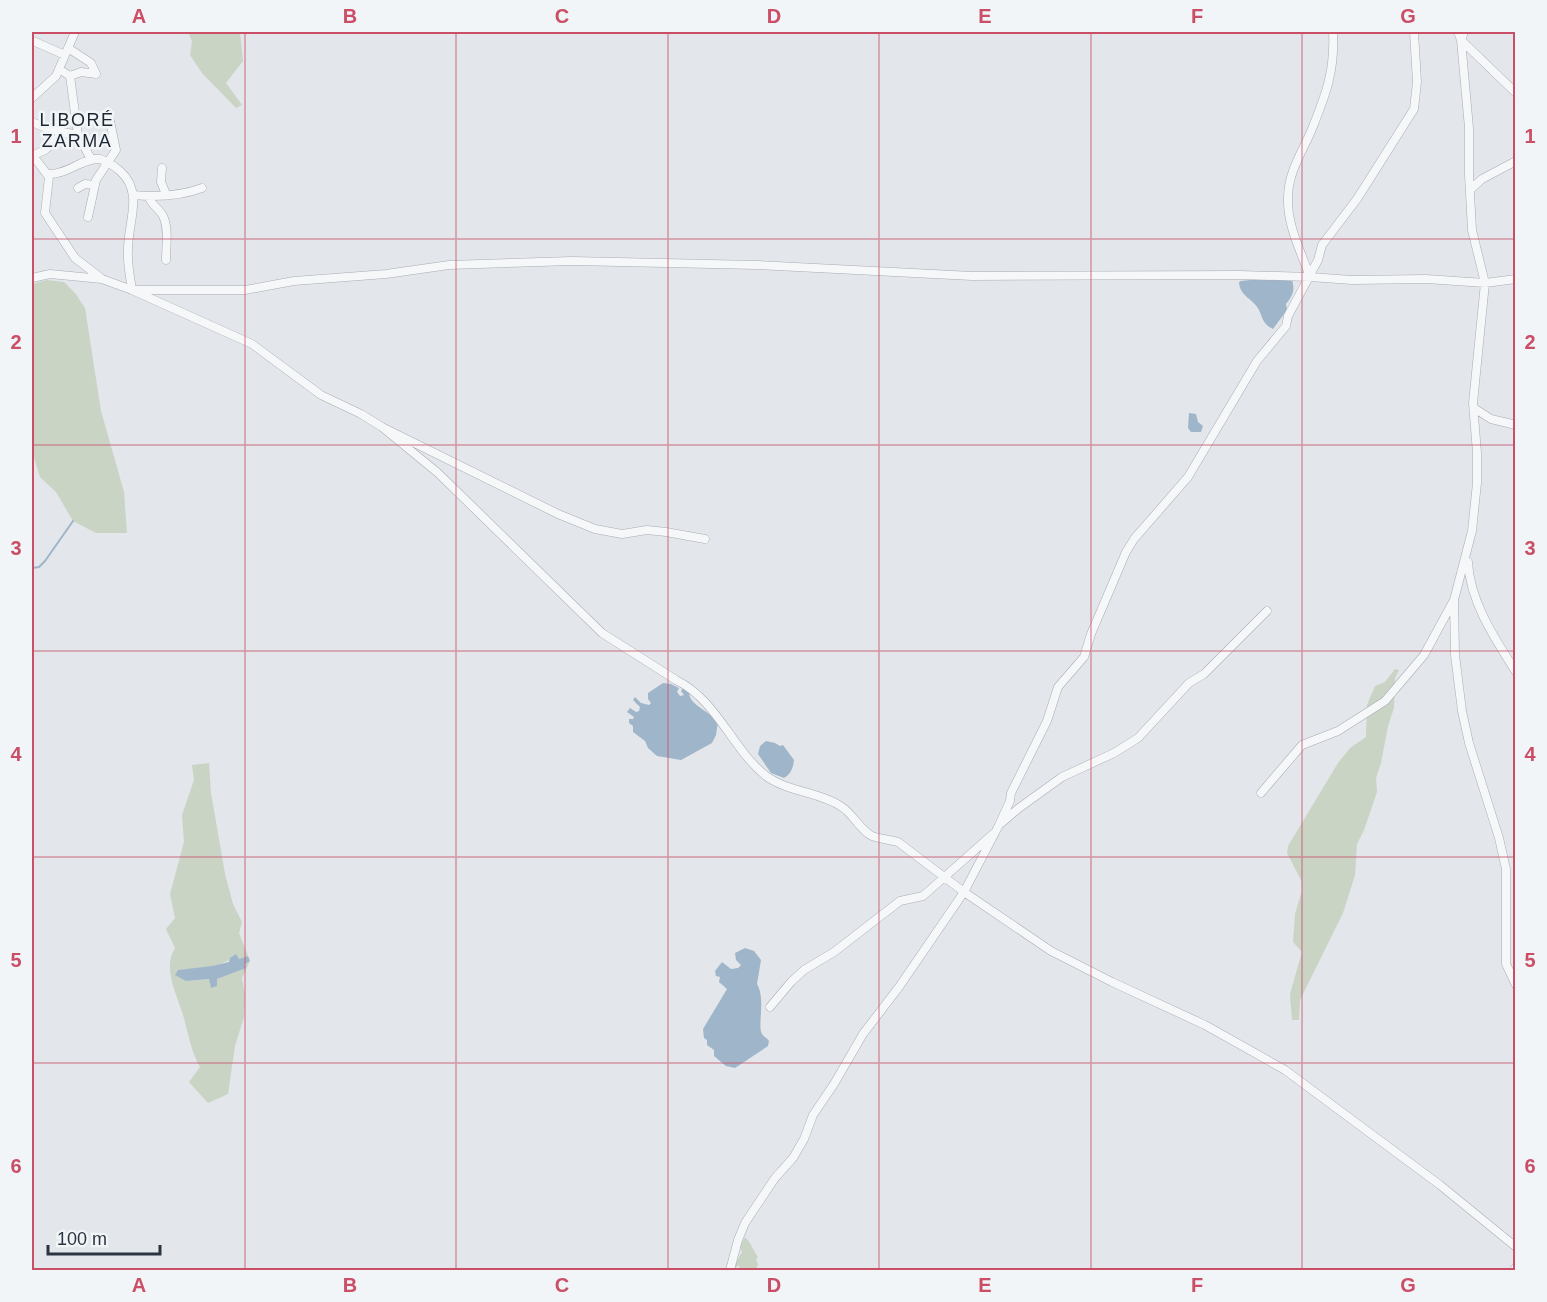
<svg xmlns="http://www.w3.org/2000/svg" width="1547" height="1302" font-family="Helvetica,sans-serif">
	<rect width="100%" height="100%" fill="#e3e6ea"/>
	<path fill="#c9d4c4" d="M188,32H240L243,61L226,83L242,105L236,108L202,73L190,55L192,41Z
		M47,280L64,282L75,293L85,308L101,411L124,492L127,533H96L73,521L56,492L40,477L32,451V284Z
		M1395,669L1399,670L1395,678L1394,708L1388,726L1381,763L1376,778L1377,792L1364,830L1357,844L1355,875L1343,913L1300,1000L1299,1020H1292L1290,994L1302,952L1293,942L1295,914L1302,891L1301,880L1287,853L1288,846L1338,763L1350,748L1366,737L1367,705L1375,686L1385,682Z
		M209,763L211,793L225,874L233,904L242,922L239,933L248,956L239,959L236,954C222,969 198,968 178,970L186,981L209,979L211,987L216,979L246,968L244,964L250,961L242,978L245,996L244,1017L235,1046L228,1094L208,1103L189,1082L200,1067C192,1053 189,1038 185,1022C180,1000 161,970 175,948L166,929L175,918L170,894L184,842L182,815L194,780L192,765Z
		M745,1237C751,1243 753,1250 758,1257L756,1260L758,1264L756,1270H740L739,1265L735,1268L734,1266L742,1252L740,1247Z"/>
	<path fill="#9fb5c9" d="M1269,278L1292,279C1295,291 1293,295 1286,304L1287,310L1273,329C1263,324 1263,319 1259,310C1253,298 1240,297 1239,282L1241,281Z
		M1189,413L1196,414L1198,422L1203,426L1201,432H1191L1188,428Z
		M663,683L671,684L679,688L677,692L680,696L684,695L681,691L684,687C690,691 688,693 691,699C696,707 711,713 718,722L716,735L712,743L681,760L657,756L648,748L645,741L633,732V726L629,723V719H633L634,717L627,712L630,708L636,712L639,711L640,707L633,700L635,697L641,703L649,705L651,703L648,699V693Z
		M766,741L775,743L780,746L783,745L794,760C793,768 791,774 784,778L771,773L758,754L760,746Z
		M745,948L754,951L761,960L757,984C766,999 757,1026 762,1034C764,1037 767,1038 769,1041L768,1046L735,1068L726,1066L714,1056V1050L707,1045V1040L704,1038L703,1029L727,989L719,982L720,977L716,976L715,971L722,962L731,969L738,968L741,965L736,960L735,953Z
		M236,954L239,959L248,956L250,961L245,964L246,968L217,979V986L211,988L209,979L186,981L175,975L178,970L212,966L229,962L230,958Z"/>
	<g fill="none" stroke-linecap="round" stroke-linejoin="round">
		<path stroke="#9fb5c9" stroke-width="2" d="M32,568L39,567L45,561L73,521"/>
		<defs>
			<path id="minor" d="M1458,32L1461,40L1516,93
				M1464,32L1461,40L1469,128V175L1472,230L1485,283L1473,403L1477,453V483L1472,531L1454,600L1455,655L1462,711L1469,743L1499,838L1506,869V964L1516,985
				M33,41L65,55
				M68,48L91,63L96,74
				M59,69L70,76L78,135L91,159
				M70,76L81,72L96,74
				M32,98L56,76L75,32
				M32,122L48,129L78,135
				M32,156L45,150L63,133
				M32,158L37,161L49,177L45,213L75,258L101,278
				M162,168L161,182L166,194
				M48,174C67,175 84,157 100,159C108,161 114,166 120,171C144,192 128,222 128,249C127,263 130,276 132,290L252,344L321,395L361,414L382,427L558,514L595,529L622,534L647,530L666,532L705,539
				M78,188L85,184L95,185
				M1470,190L1482,179L1516,161
				M133,195C156,197 181,196 202,188
				M149,197C151,205 159,208 163,216C169,228 166,247 166,260
				M88,217L96,180L116,150L110,121
				M1310,277C1301,252 1287,225 1288,198C1288,172 1302,153 1312,129C1326,94 1335,71 1333,32
				M32,278L50,274L102,279L132,290H245L294,281L386,274L449,265L572,261L757,265L972,276L1240,275L1310,277L1352,280L1426,279L1485,283L1516,279
				M1474,408L1491,419L1516,425
				M382,427L438,473L602,633L676,680C717,700 732,749 766,776C788,792 820,792 842,807C853,814 860,830 872,836C876,838 891,840 898,842L964,892L1051,951L1112,982L1205,1025L1285,1070L1440,1185L1516,1247
				M1468,562C1470,602 1495,639 1516,672
				M1261,793L1302,745L1338,731L1385,701L1424,655L1454,600
				M999,825L1010,801L1011,793L1047,721L1058,687L1084,657L1091,634L1126,552L1134,539L1188,477L1257,361L1286,326L1288,316L1318,260L1322,245L1357,199L1414,109L1417,82L1414,32
				M770,1007L791,982L804,970L834,952L900,901L923,896L993,834
				M730,1270L738,1240L745,1223L775,1178L793,1158L804,1139L813,1115L834,1084L863,1034L899,987L964,892L999,825L1019,808L1062,777L1114,753L1138,738L1189,683L1204,674L1267,611
				M1514,1270L1516,1267"/>
		</defs>
		<use href="#minor" stroke="#a8adb4" stroke-width="9"/>
		<use href="#minor" stroke="#f5f7f9" stroke-width="8"/>
	</g>
	<path fill="none" stroke="#ca4e66" stroke-width="1.5" stroke-opacity="0.55" d="M245,32V1270M456,32V1270M668,32V1270M879,32V1270M1091,32V1270M1302,32V1270M32,239H1516M32,445H1516M32,651H1516M32,857H1516M32,1063H1516"/>
	<g text-anchor="middle" stroke-width="5" stroke-linejoin="round" paint-order="stroke">
		<g font-size="18" letter-spacing="1.5" fill="#1d2633" stroke="#f2f5f8">
			<text x="77" y="126">LIBORÉ<tspan x="77" dy="21">ZARMA</tspan></text>
		</g>
	</g>
	<rect width="1547" height="1302" fill="none" stroke="#f2f5f8" stroke-width="66"/>
	<path d="M48 1245v9h112v-9" fill="none" stroke="#2b3542" stroke-width="3"/>
	<text x="57" y="1245" font-size="18" fill="#2b3542" stroke="#f2f5f8" stroke-width="4.5" paint-order="stroke">100 m</text>
	<rect x="33" y="33" width="1481" height="1236" fill="none" stroke="#ca4e66" stroke-width="2"/>
	<g font-size="20" text-anchor="middle" font-weight="bold" fill="#ca4e66">
		<text x="139" y="23">A</text>
		<text x="350" y="23">B</text>
		<text x="562" y="23">C</text>
		<text x="774" y="23">D</text>
		<text x="985" y="23">E</text>
		<text x="1197" y="23">F</text>
		<text x="1408" y="23">G</text>
		<text x="16" y="143">1</text>
		<text x="1530" y="143">1</text>
		<text x="16" y="349">2</text>
		<text x="1530" y="349">2</text>
		<text x="16" y="555">3</text>
		<text x="1530" y="555">3</text>
		<text x="16" y="761">4</text>
		<text x="1530" y="761">4</text>
		<text x="16" y="967">5</text>
		<text x="1530" y="967">5</text>
		<text x="16" y="1173">6</text>
		<text x="1530" y="1173">6</text>
		<text x="139" y="1292">A</text>
		<text x="350" y="1292">B</text>
		<text x="562" y="1292">C</text>
		<text x="774" y="1292">D</text>
		<text x="985" y="1292">E</text>
		<text x="1197" y="1292">F</text>
		<text x="1408" y="1292">G</text>
	</g>
</svg>
